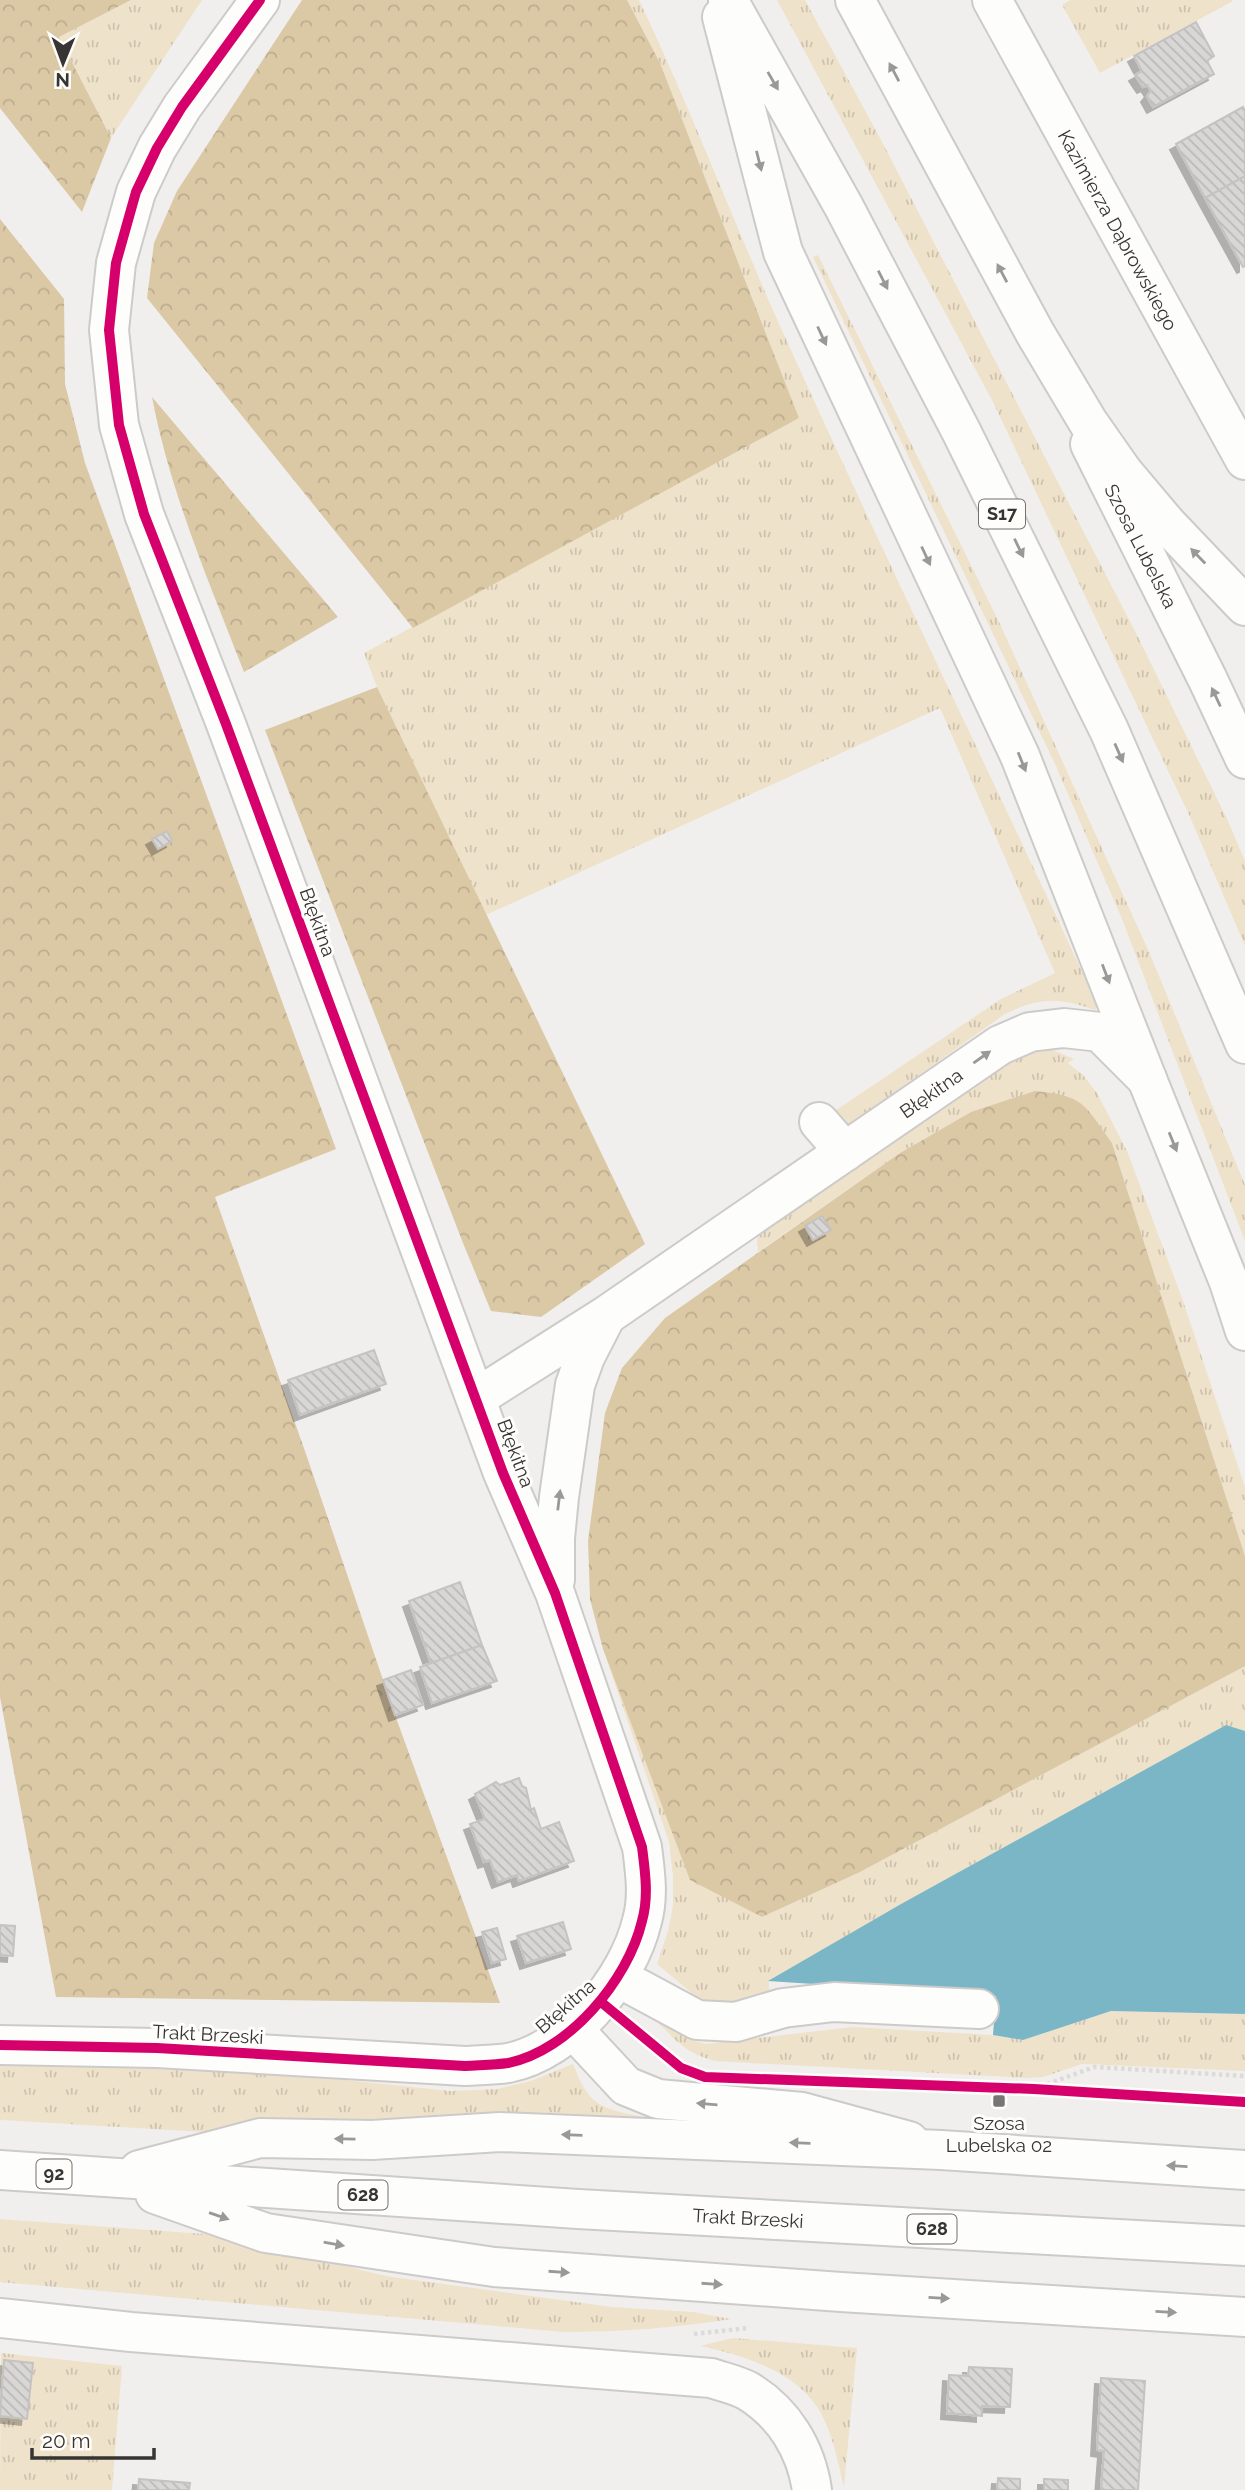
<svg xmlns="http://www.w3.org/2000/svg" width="1245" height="2490" font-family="Raleway,sans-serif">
	<defs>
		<pattern id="grass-tufts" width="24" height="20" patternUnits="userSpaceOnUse" patternTransform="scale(1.75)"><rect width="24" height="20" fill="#efe2ca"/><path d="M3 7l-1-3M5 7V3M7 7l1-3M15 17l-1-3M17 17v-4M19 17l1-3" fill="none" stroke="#cec2ae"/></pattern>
		<pattern id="forest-crowns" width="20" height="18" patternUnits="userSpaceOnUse" patternTransform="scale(1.75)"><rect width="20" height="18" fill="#dbc8a5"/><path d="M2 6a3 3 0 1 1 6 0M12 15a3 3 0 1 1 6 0" fill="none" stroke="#bdac8f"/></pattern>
		<pattern id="building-back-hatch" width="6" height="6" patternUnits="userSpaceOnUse" patternTransform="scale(1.75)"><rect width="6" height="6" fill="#d8d7d6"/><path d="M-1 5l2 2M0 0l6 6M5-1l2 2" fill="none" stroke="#bab9b8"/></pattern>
		<filter id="shadow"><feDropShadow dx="-6" dy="6" stdDeviation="0" flood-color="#0004"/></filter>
	</defs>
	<rect width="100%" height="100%" fill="#f0efed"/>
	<path fill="url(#grass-tufts)" d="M131,0H202L111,138L59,37Z
		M627,0H639C690,107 732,218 780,326C883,554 993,779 1098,1006L1095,1010C1058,997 1040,997 1005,1014L847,1126L826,1117L1001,999L1055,973L940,708L486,915L377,687L364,653L799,418L660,63Z
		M777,0H805L880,138L1138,637L1228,821L1245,861V946L1190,817L993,402Z
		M1070,0H1232L1233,1L1100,73L1062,5Z
		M818,255L1000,624L1150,954L1245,1185V1241L1122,919L1055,764L813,257Z
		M1035,1049L1053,1050L1074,1059L1068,1063L1083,1075L1097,1093L1127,1151L1182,1298L1245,1487V1556L1112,1143L971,1112L900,1153L758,1252L757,1240L760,1232L994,1068Z
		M603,1649L690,1879L762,1917L860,1872L1245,1666V1731L1226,1725L901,1904L769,1981V1997L712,2010L657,1964L668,1931L673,1906V1876L669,1842Z
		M1111,2011L1245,2014V2071L1082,2064L1043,2077L1028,2078L715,2061C685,2053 675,2040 654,2018L691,2040L706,2044L852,2027L993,2035L1023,2040Z
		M573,2064C578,2076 584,2092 595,2101C620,2121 696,2120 729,2123L222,2133L0,2120V2065L103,2066L306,2076L450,2091L497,2089L531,2081Z
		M0,2219L272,2239C311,2256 350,2269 392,2277L612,2307L693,2312L731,2319C674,2328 622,2332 564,2332L0,2282Z
		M733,2338L857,2348L844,2487C837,2459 832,2428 815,2404C791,2370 739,2354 700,2346Z
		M1,2353L122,2366L112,2490H0Z"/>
	<path fill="url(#forest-crowns)" d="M0,0H131L59,37L111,138L82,212L0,108Z
		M302,0H627L660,63L799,418L413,628L147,298L154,243L177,191Z
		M0,219L64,299L65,384L85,463L336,1149L215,1197L306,1454L395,1715L500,2003L56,1997L0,1697Z
		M152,397L338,617L244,672C209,582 170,492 152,397Z
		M377,687L645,1244L541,1317L491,1311L463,1243L265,730Z
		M1035,1091C1085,1096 1084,1104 1112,1143L1245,1556V1666L860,1872L762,1917L690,1880L603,1649L590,1599L588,1541L605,1413L622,1368L665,1318L900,1153L971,1112Z"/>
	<path fill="#7ab6c5" d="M1226,1725L1245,1731V2014L1111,2011L1023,2040L993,2035L996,1996L768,1981L901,1904Z"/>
	<path fill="url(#building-back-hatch)" stroke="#c4c3c2" stroke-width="2" filter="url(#shadow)" d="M1196,22L1214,56L1207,61L1214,74L1153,107L1147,96L1151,91L1147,85L1143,87L1135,75L1142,71L1134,56Z
		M1243,107L1245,111V176L1205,198L1176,144Z
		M1245,176V266L1243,267L1205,198Z
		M167,831L172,841L158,849L152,839Z
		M822,1216L831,1230L813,1240L805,1226Z
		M374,1350L386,1384L300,1415L288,1380Z
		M460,1582L482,1645L431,1663L409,1601Z
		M482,1645L497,1681L432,1703L420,1667Z
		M411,1670L423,1705L395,1715L383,1680Z
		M519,1778L522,1786L526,1788L531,1810L534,1808L541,1829L559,1822L574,1861L519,1881L517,1875L498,1882L490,1860L484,1862L470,1824L485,1819L475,1794L496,1782L500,1785Z
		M563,1922L571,1949L526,1963L517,1936Z
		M0,1925L15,1926L13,1956L0,1955Z
		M497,1928L506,1959L492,1963L482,1932Z
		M4,2360L33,2363L27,2419L0,2416Z
		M969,2367L1012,2369L1010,2407L982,2406V2416L947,2413L949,2375L968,2376Z
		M1101,2378L1145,2381L1138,2490H1101L1104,2451L1097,2450Z
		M998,2478L1020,2479V2490H997Z
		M139,2479L190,2483L189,2490H138Z
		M1044,2479L1068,2480V2490H1044Z"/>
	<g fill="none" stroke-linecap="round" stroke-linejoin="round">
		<defs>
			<path id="minor" d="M992,0L1245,460
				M1090,444L1208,680L1245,759
				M819,1122L845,1152
				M476,1398L607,1315L1000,1045L1030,1032L1064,1028L1100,1032L1147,1079
				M555,1580V1538L559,1497L575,1385L585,1357L606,1316
				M619,1978L697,2020L736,2022L783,2008L834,2002L979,2009
				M572,2028L626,2086L658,2099L802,2112L909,2141
				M0,2045L157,2048L465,2066C479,2065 494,2065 508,2063C569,2051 628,1980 642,1921C649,1897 645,1871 642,1847L555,1593L503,1473L226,724L144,514L119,425L109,330L116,263L136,192L157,148L182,107L260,0
				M0,2318L131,2332L711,2378C723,2382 737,2385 748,2391C784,2413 806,2449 812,2490"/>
			<path id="major" d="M1147,1079L1229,1282L1245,1331
				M0,2170L578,2209L1245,2246
				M139,2170L260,2138L372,2140L500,2132L941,2150L1245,2170
				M155,2194L266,2233L494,2267L841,2292L1245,2317"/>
			<path id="highway" d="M728,0L844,207L961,431L1109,730L1245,1044
				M855,0L1035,333L1088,422L1123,472L1166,523L1245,606
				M722,17L783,252L1020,756L1147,1079"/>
		</defs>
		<use href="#minor" stroke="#cccbca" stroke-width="42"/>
		<use href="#major" stroke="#cccbca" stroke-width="42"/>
		<use href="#highway" stroke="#cccbca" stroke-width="42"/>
		<path stroke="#dcdbda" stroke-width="4.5" stroke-dasharray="3.5 3.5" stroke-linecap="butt" d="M1034,2089L1094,2067L1245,2076
			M694,2334L748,2328"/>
		<use href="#minor" stroke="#fdfdfc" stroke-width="38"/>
		<use href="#major" stroke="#fdfdfc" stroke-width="38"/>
		<use href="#highway" stroke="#fdfdfc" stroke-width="38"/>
		<defs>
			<path id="cycleway" d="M601,2002L681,2068L705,2077L1034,2089L1245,2102
				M0,2045L157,2048L465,2066C479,2065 494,2065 508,2063C569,2051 628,1980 642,1921C649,1897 645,1871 642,1847L555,1593L503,1473L226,724L144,514L119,425L109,330L116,263L136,192L157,148L182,107L260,0"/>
		</defs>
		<use href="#cycleway" stroke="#fffdf9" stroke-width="15"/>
		<use href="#cycleway" stroke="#d6006c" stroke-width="10"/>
	</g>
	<defs><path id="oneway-solid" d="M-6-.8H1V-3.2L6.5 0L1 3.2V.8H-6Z" transform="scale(1.75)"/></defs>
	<g fill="#9a9998">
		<use href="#oneway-solid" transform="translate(894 72) rotate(-118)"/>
		<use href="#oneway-solid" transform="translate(773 81) rotate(60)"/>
		<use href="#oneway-solid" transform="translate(759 161) rotate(76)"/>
		<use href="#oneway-solid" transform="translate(1002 273) rotate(-118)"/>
		<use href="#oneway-solid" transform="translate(883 280) rotate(63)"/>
		<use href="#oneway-solid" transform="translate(822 336) rotate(65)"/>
		<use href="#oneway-solid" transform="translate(1019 548) rotate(64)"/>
		<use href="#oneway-solid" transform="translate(926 556) rotate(65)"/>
		<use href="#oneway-solid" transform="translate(1198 556) rotate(-134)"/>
		<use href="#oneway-solid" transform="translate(1216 697) rotate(-115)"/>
		<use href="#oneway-solid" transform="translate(1119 753) rotate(66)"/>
		<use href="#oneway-solid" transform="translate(1022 762) rotate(68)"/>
		<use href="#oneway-solid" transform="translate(1106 974) rotate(69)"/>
		<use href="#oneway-solid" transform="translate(982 1057) rotate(-35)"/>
		<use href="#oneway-solid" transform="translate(1173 1142) rotate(68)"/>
		<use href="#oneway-solid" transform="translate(559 1500) rotate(-83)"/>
		<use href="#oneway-solid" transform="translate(707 2104) rotate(-175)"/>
		<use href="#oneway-solid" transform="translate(572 2135) rotate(-178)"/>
		<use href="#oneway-solid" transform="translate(345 2139) rotate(-179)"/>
		<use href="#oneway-solid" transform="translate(800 2143) rotate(-178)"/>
		<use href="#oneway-solid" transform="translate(1177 2166) rotate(-177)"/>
		<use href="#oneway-solid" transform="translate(219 2216) rotate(19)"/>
		<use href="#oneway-solid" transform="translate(334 2244) rotate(10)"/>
		<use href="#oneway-solid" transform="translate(559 2272) rotate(4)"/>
		<use href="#oneway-solid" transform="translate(712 2284) rotate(4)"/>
		<use href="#oneway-solid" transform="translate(939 2298) rotate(3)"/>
		<use href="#oneway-solid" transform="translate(1166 2312) rotate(3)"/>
	</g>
	<rect fill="#777675" stroke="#fffdf9" stroke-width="2.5" x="992" y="2094" width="14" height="14" rx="3.5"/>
	<g text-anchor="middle" stroke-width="6" stroke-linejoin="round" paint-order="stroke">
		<g fill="#fffdf9" stroke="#72716f" stroke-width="2">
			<rect x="979" y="499.5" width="46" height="29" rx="5"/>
			<rect x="36.5" y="2159.5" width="35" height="29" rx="5"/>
			<rect x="338.5" y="2180.5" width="49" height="29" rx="5"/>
			<rect x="907.5" y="2214.5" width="49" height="29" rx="5"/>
		</g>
		<g font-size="18" font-weight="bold" fill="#363534">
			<text x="1002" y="520">S17</text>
			<text x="54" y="2180">92</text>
			<text x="363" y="2201">628</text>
			<text x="932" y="2235">628</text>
		</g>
		<g font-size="19" fill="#363534" stroke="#fffdf9">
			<text transform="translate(1118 230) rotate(61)" y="7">Kazimierza Dąbrowskiego</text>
			<text transform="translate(1141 546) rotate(63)" y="7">Szosa Lubelska</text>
			<text transform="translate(318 922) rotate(70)" y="7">Błękitna</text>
			<text transform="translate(931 1093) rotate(-35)" y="7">Błękitna</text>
			<text transform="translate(516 1453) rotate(69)" y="7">Błękitna</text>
			<text transform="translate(565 2006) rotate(-41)" y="7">Błękitna</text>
			<text transform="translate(208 2034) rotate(3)" y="7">Trakt Brzeski</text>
			<text transform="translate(748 2218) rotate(3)" y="7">Trakt Brzeski</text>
		</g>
		<g font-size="19" fill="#363534" stroke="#fffdf9">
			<text x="999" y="2130">Szosa<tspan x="999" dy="22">Lubelska 02</tspan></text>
		</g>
	</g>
	<g transform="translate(63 63) rotate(181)" stroke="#fffdf9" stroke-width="5" paint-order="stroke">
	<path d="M0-5L12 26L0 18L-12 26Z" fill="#363534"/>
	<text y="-10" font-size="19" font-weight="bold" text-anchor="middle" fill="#363534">N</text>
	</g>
	<path d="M32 2448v10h122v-10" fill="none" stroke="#363534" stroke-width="3.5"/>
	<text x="42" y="2448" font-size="21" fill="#363534" stroke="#fffdf9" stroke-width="5" paint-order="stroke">20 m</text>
</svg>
